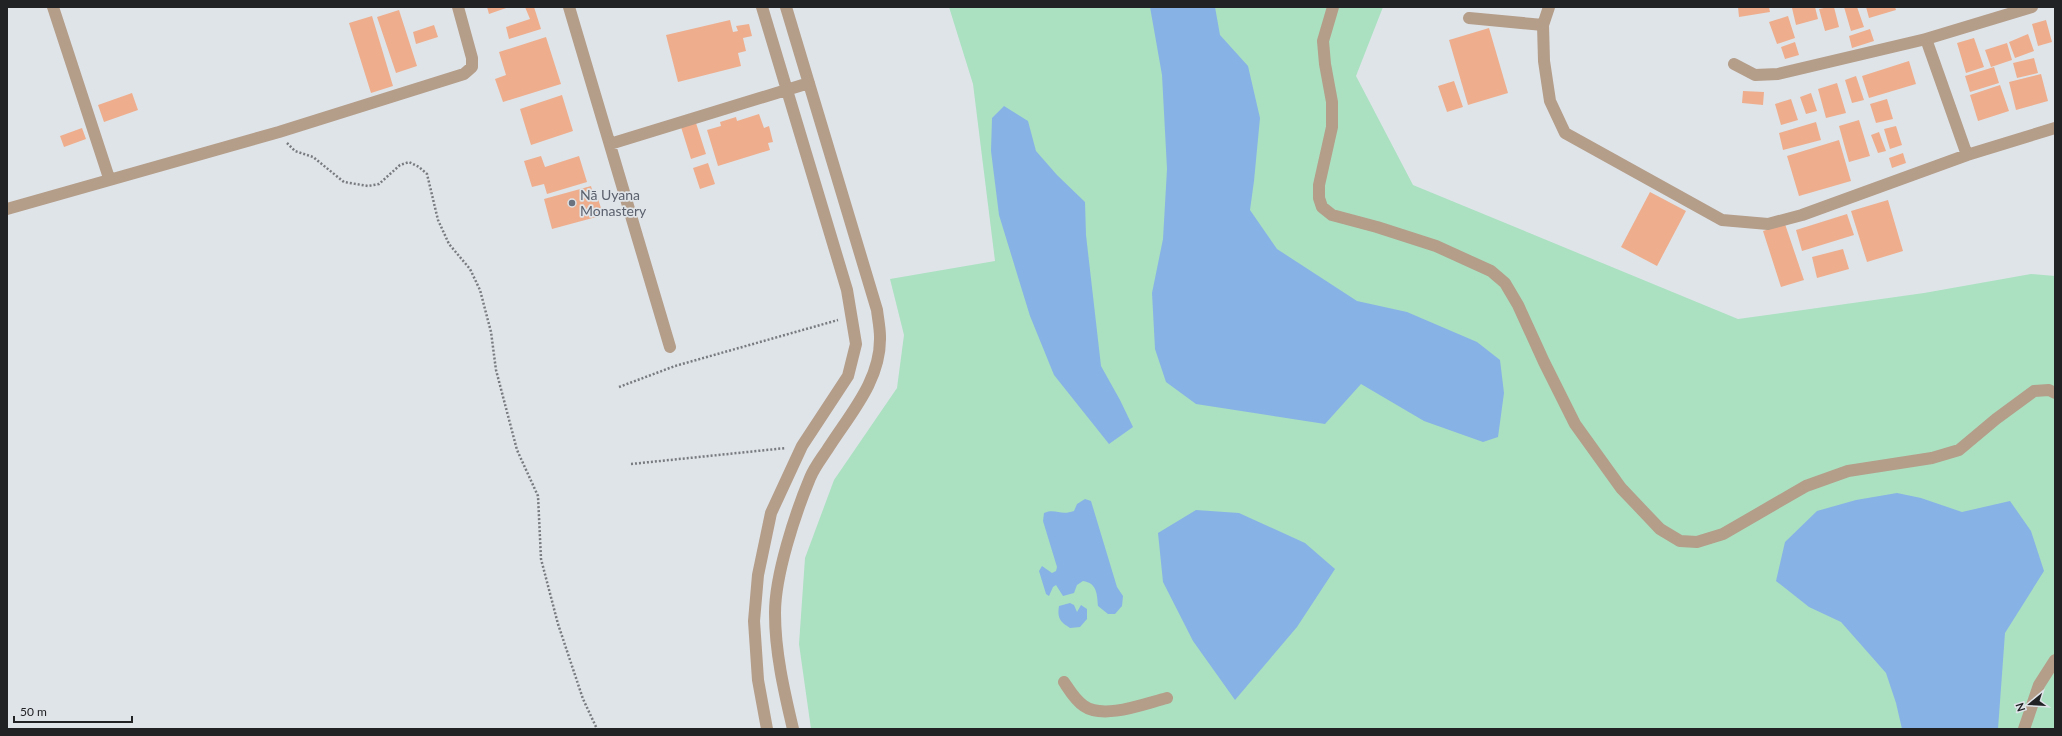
<svg xmlns="http://www.w3.org/2000/svg" width="2062" height="736" font-family="Lato,sans-serif">
	<rect width="100%" height="100%" fill="#dfe4e9"/>
	<path fill="#abe1c1" d="M949,7H1383L1356,76L1413,185L1738,319L1924,293L2031,274L2055,276V729H811L799,644L805,558L834,480L897,388L904,335L890,279L995,261L973,84Z"/>
	<path fill="#87b2e5" d="M1150,7H1215L1220,35L1248,66L1260,118L1254,181L1250,210L1277,249L1357,301L1407,312L1477,342L1500,360L1504,393L1498,437L1483,442L1424,421L1361,384L1325,424L1196,404L1166,382L1155,349L1152,293L1163,239L1167,169L1162,75Z
		M1004,106L1028,121L1036,151L1057,175L1085,202L1086,235L1101,366L1120,400L1133,427L1109,444L1054,375L1030,316L999,215L991,151L992,118Z
		M1897,493L1921,498L1962,512L2010,501L2031,531L2044,571L2005,633L1998,729H1902L1896,703L1886,673L1841,622L1809,607L1776,581L1785,542L1817,511L1856,500Z
		M1085,499L1091,501L1117,587L1123,596L1122,606L1115,614H1108L1098,606C1097,594 1097,583 1083,581L1077,585L1074,593L1063,596L1056,585L1053,587L1049,596L1046,594L1039,571L1042,566L1052,573L1056,571L1057,567L1043,521L1044,513C1056,508 1060,516 1074,511L1077,504Z
		M1196,510L1239,513L1305,543L1335,569L1297,627L1235,700L1193,641L1163,582L1158,533Z
		M1070,603L1074,605L1077,612L1081,605L1087,609V619L1080,627L1070,628C1060,622 1057,618 1059,606Z"/>
	<path fill="#eeae8d" d="M487,7H509L489,14Z
		M525,7H534L541,29L509,39L506,27L530,19Z
		M1738,7H1769L1770,12L1739,17Z
		M1815,7L1818,19L1796,25L1792,8Z
		M1829,7H1834L1839,27L1825,31L1819,9Z
		M1844,7H1857L1864,27L1851,31Z
		M1866,7H1895L1896,10L1869,18Z
		M399,10L417,66L396,73L377,17Z
		M372,16L393,86L371,93L349,23Z
		M1788,16L1795,38L1777,44L1769,22Z
		M730,20L733,32L738,31L736,26L749,24L752,36L743,38L746,51L738,53L741,66L678,82L666,35Z
		M2046,20L2052,42L2038,46L2032,24Z
		M434,25L438,37L416,44L413,32Z
		M1489,28L1508,93L1468,105L1449,40Z
		M1870,29L1874,41L1852,48L1849,36Z
		M2028,34L2034,51L2015,58L2009,42Z
		M546,37L561,84L503,102L495,79L506,75L499,52Z
		M1974,38L1984,67L1966,73L1957,43Z
		M1795,42L1799,55L1785,59L1781,47Z
		M2007,43L2012,60L1991,67L1985,50Z
		M2034,58L2038,73L2017,78L2013,63Z
		M1909,61L1916,84L1869,98L1862,76Z
		M1994,67L1999,83L1970,92L1965,76Z
		M2041,74L2048,101L2016,110L2009,82Z
		M1856,76L1864,100L1852,103L1845,80Z
		M1454,81L1463,107L1447,112L1438,86Z
		M1837,83L1846,113L1826,118L1818,89Z
		M2000,85L2009,111L1978,121L1970,95Z
		M1743,91L1764,92L1763,105L1742,103Z
		M132,93L138,110L104,122L98,105Z
		M1811,93L1817,111L1806,114L1800,97Z
		M562,95L573,131L531,145L520,109Z
		M1791,99L1798,120L1781,125L1775,104Z
		M1887,99L1893,119L1876,123L1870,104Z
		M759,114L764,128L769,126L773,142L768,143L770,150L718,166L707,130L721,126L720,122L736,117L737,121Z
		M1859,120L1870,156L1849,162L1839,126Z
		M1816,122L1821,140L1783,150L1779,133Z
		M696,123L706,154L691,159L681,127Z
		M1896,126L1902,145L1890,149L1884,129Z
		M82,128L86,139L64,147L60,136Z
		M1879,132L1886,151L1878,153L1871,135Z
		M1839,140L1851,181L1799,196L1787,156Z
		M1903,153L1906,163L1892,168L1889,158Z
		M541,156L545,167L579,156L587,182L547,194L544,184L532,187L524,161Z
		M708,163L715,184L700,189L693,168Z
		M591,186L594,197L597,196L601,208H598L600,216L552,229L544,199Z
		M1650,192L1686,211L1657,266L1621,247Z
		M1888,200L1903,251L1867,262L1851,211Z
		M1847,214L1854,235L1802,251L1796,230Z
		M1785,224L1804,280L1781,287L1763,231Z
		M1843,249L1849,269L1817,278L1812,257Z"/>
	<g fill="none" stroke-linecap="round" stroke-linejoin="round">
		<path stroke="#787b7f" stroke-width="2.5" stroke-dasharray="2 2" stroke-linecap="butt" d="M287,143L295,151L313,157L344,182L368,186L379,184L400,165L409,162L419,167L427,174L438,220L449,244L470,269L480,290L491,332L496,370L517,450L538,496L541,559L558,624L583,699L597,729
			M619,387L675,366L838,320
			M631,464L786,448"/>
		<path stroke="#b49d89" stroke-width="12" d="M53,7L109,178
			M569,7L670,347
			M762,7L847,290L856,344L848,376L802,446L771,513L758,575L754,621L758,680L767,729
			M786,7L877,310C878,319 880,328 880,337C881,381 849,415 827,450C821,459 814,468 810,478C795,514 775,575 775,613C775,652 784,691 793,729
			M1333,7L1323,41L1325,64L1332,102V127L1319,185V198L1322,207L1332,215L1377,227L1436,246L1491,271L1505,283L1518,305L1544,362L1575,424L1621,488L1660,529L1680,541L1697,542L1723,534L1806,486L1848,471L1932,458L1959,450L1996,419L2034,391L2049,390L2055,393
			M1549,7L1543,25L1544,61L1550,101L1565,133L1722,220L1768,224L1802,215L1967,155L2055,128
			M1469,18L1543,25
			M1926,39L1967,155
			M1734,64L1755,75L1778,74L1926,39L2032,7
			M610,144L809,83
			M7,209L279,132L464,74L472,67V58L458,7
			M1064,682C1070,691 1075,700 1084,706C1104,720 1146,703 1167,698
			M2024,729L2039,685L2055,660"/>
	</g>
	<circle fill="#6b7280" stroke="#dfe4e9" stroke-width="1.5" cx="572" cy="203" r="4"/>
	<g text-anchor="middle" stroke-width="3.5" stroke-linejoin="round" paint-order="stroke">
		<g font-size="14" fill="#5b616d" stroke="#dfe4e9" text-anchor="start">
			<text x="580" y="200">Nā Uyana<tspan x="580" dy="16">Monastery</tspan></text>
		</g>
	</g>
	<rect width="2062" height="736" fill="none" stroke="#212224" stroke-width="16"/>
	<g transform="translate(2030 704) rotate(252)" stroke="#dfe4e9" stroke-width="3" paint-order="stroke">
	<path d="M0-3L7 15L0 10L-7 15Z" fill="#212224"/>
	<text y="-6" font-size="11" font-weight="bold" text-anchor="middle" fill="#212224">N</text>
	</g>
	<path d="M14 716v6h118v-6" fill="none" stroke="#212224" stroke-width="2"/>
	<text x="20" y="716" font-size="12" fill="#212224" stroke="#dfe4e9" stroke-width="3" paint-order="stroke">50 m</text>
</svg>
